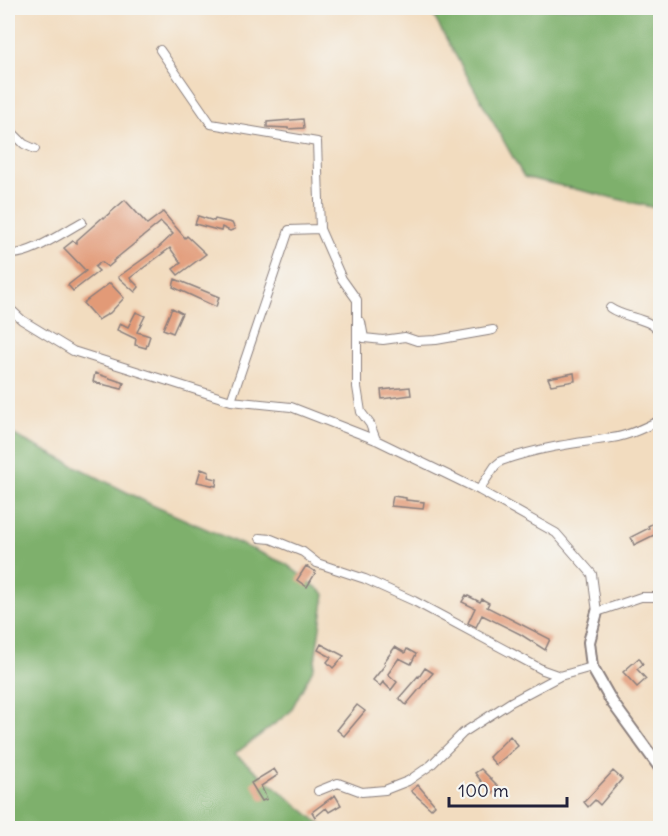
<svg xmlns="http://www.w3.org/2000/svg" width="668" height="836" font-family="Delius,sans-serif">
	<rect width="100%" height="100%" fill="#f6f6f2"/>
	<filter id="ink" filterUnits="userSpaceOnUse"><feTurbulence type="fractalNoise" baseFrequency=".0167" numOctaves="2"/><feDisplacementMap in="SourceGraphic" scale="12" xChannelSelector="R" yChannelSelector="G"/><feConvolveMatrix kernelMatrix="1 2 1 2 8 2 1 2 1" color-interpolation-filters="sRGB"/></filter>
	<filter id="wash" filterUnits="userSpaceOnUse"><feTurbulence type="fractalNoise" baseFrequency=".008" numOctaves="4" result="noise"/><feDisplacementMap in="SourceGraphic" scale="24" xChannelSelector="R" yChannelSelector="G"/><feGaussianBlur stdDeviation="1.35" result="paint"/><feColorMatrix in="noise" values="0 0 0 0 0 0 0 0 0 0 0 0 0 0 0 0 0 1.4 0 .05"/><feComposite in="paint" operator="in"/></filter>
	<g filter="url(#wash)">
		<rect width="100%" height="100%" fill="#f2dcbf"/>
		<path fill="#7eb06c" stroke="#506954" stroke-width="1.5" d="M429,8H660V209L524,177Z
			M8,432L152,505L286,564L325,594L314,667L290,712L235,754L325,828H8Z"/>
		<g id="blocks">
			<path fill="#e29a77" d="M303,119L304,128L288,129V128L267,127V122Z
				M125,200L147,224L163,212L185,238L187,236L206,254L178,275L173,269L181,263L170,248L130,278L139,287L135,292L118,277L157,249L173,234L161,222L113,261L114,262L108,267L101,262L95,267L99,271L73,291L68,285L86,271L64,248L73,241L77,243V240L103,217L104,218Z
				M198,216L214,221L215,219L232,223L235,229L230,231L222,227L221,231L195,224Z
				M175,279L219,297L216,307L173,287Z
				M110,283L124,298L110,313L98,320L83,303Z
				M172,308L182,313L173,333L163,329Z
				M136,312L145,316L137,332L150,336L146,348L135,345L136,339L117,330L120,323L128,327Z
				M95,373L124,383L122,389L93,382Z
				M574,373L575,381L551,385L548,378Z
				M410,387L411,395L382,399L381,390Z
				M201,469L209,472L208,477L217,479L216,486L197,482Z
				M393,496L406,498V500L424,502L423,509L391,506Z
				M655,522L660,533V547L654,535L634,545L631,537L649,528L648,526Z
				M306,566L316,572L307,587L297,580Z
				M466,595L480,602L482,599L489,603L487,607L550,639L545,650L520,634L482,615L476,627L468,623L475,608L462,602Z
				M321,644L344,656L333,668L327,662L331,657L318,650Z
				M395,647L405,653L407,649L416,654L411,664L399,658L388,674L397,682L391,690L383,682L380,686L373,680L385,665L384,662Z
				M639,658L643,664L637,669L646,679L637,687L623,672Z
				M425,668L433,673L406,705L399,698L418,676L419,677Z
				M357,705L365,711L344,736L337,730Z
				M510,736L518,746L496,765L489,757Z
				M274,769L278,775L261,786L267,799L262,801L251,783Z
				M481,769L499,787L493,793L484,785L475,773Z
				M613,771L622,779L600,805L595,800L588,807L584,802Z
				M418,785L435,805L431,809L411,791Z
				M335,795L341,805L329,812L326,808L315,817L312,812Z"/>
		</g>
	</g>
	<g filter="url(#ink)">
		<use href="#blocks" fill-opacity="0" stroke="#8a7f7d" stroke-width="1.5"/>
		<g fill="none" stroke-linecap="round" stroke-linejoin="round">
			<defs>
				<path id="street" d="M160,50L211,124L317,142L320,229L342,279L357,300V387L361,412L370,424L376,440
					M8,128L24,144L35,149
					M8,253C25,259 65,231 82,222
					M8,307L22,320L73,351L231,401L291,407L376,440L479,490L556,533L592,574L597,612L641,597H660
					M610,308C626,319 650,317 660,333
					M361,322L364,338L383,340L405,337L417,341L436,340L493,330
					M231,401L289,230L320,229
					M479,490L495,466L501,461C537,448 575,443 612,438C628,436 646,427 660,420
					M260,538L271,539L303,552L317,563L365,579L414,601L543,670L560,676L592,667
					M318,791L338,783L362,792L385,790L408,781L431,765L463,733L511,702L560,676"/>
				<path id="secondary" d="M597,612L589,642L592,667L612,702L660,768"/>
			</defs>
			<use href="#street" stroke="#8a7f7d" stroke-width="10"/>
			<use href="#secondary" stroke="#8a7f7d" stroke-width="14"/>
			<use href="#street" stroke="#fff" stroke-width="8"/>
			<use href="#secondary" stroke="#fff" stroke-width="10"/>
		</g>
	</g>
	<rect width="668" height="836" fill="none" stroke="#f6f6f2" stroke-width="30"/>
	<path d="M449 797v9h118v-9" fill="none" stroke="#22223b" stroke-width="3"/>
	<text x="458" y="797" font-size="18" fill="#22223b" stroke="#f6f6f2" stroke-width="4.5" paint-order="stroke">100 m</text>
</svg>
